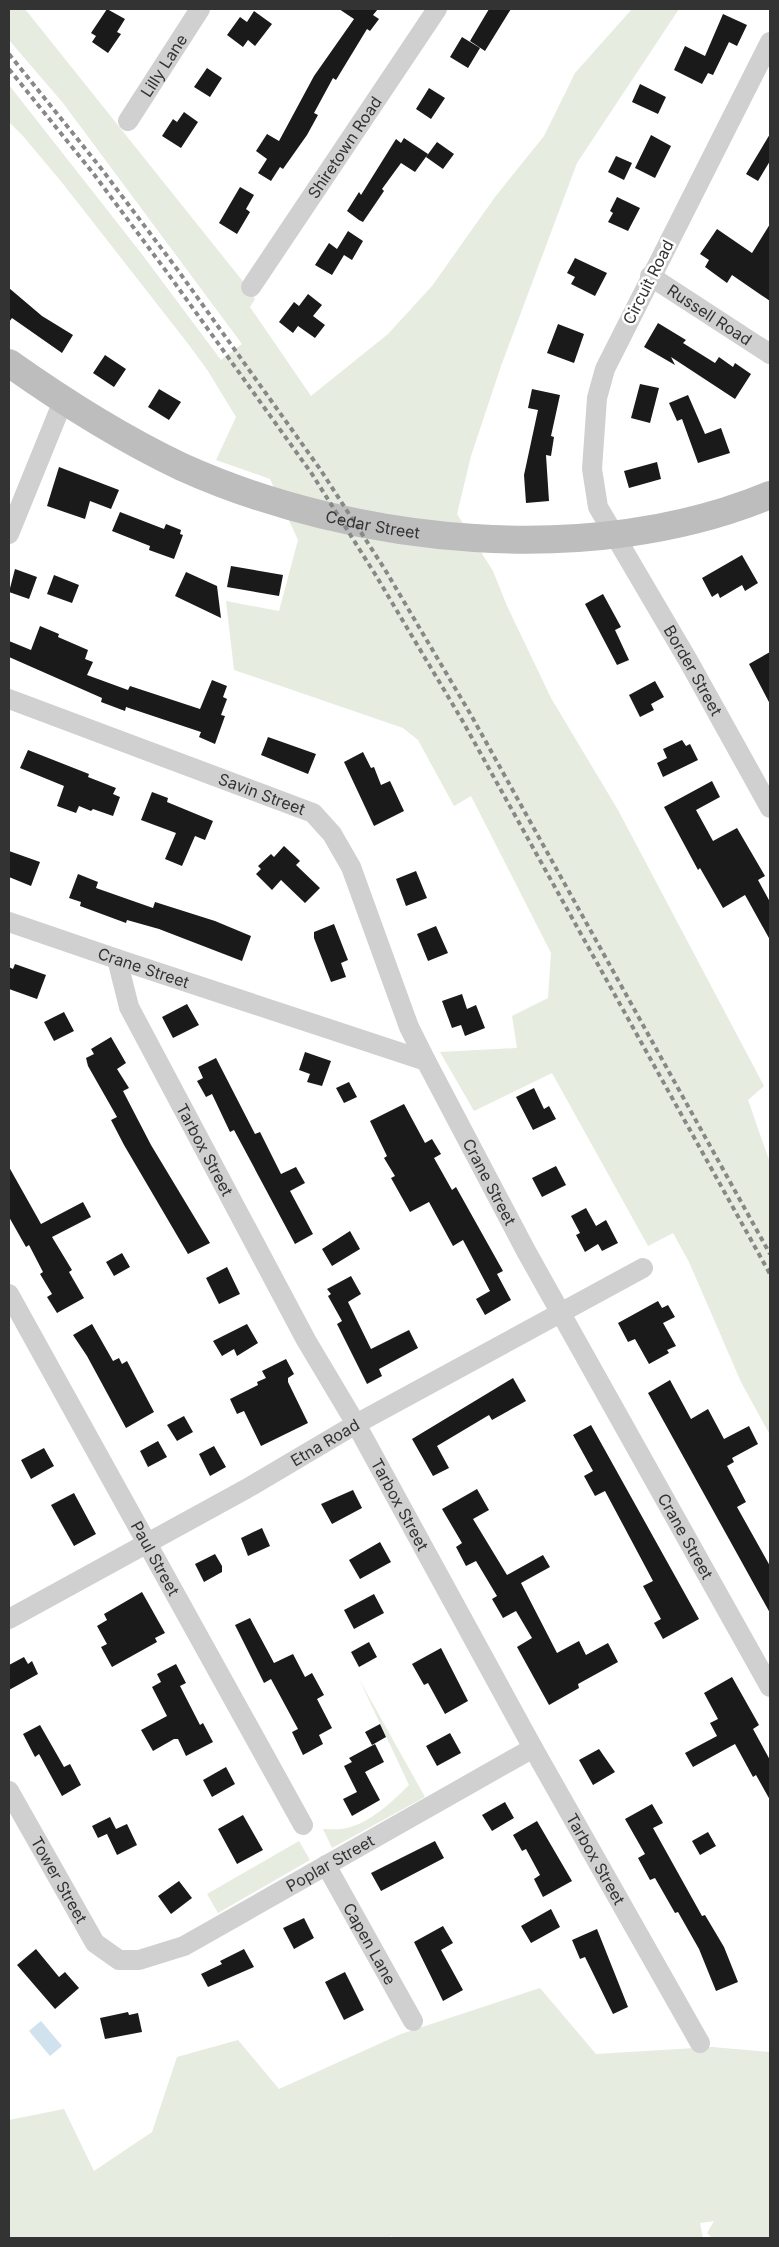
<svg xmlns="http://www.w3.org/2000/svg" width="779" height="2247" font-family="Inter,sans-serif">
	<rect width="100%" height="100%" fill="#fff"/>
	<path fill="#e6ecdf" d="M9,9H25L241,279L255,299L250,307L311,396L388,334L432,286L495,197L544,136L575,73L632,9H679L577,163L501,366L471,456L457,514L493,571L507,606L551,698L618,810L764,1086L748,1100L770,1163V1435L741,1382L689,1262L673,1233L648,1246L552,1073L474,1111L440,1052L517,1048L512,1016L548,998L551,953L471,796L454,806L418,740L403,728L234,670L226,601L279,611L298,540L270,479L216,460L236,417L208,371L189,345L64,185L23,136L9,122V85L141,253L221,360L242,344L63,103L9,40Z
		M359,1679L425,1797L332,1848L323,1829C331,1829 340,1830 347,1828C370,1823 393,1801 409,1785Z
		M299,1841L310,1860L218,1913L207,1894Z
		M540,1988L596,2054L712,2047L770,2052V2238H712L707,2233L714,2221L700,2223L703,2238H396L391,2236L390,2238H9V2120L64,2109L94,2171L152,2132L177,2057L238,2040L279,2089L401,2034Z"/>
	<path fill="#cfe2ee" d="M41,2021L62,2046L50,2056L29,2031Z"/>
	<path fill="#1a1a1a" d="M107,9L125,19L117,32L121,34L108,53L92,42L96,36L91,33Z
		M339,9H378L373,15L379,19L370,31L367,29L336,80L333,78L314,113L318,115L307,135L283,169L280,167L271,181L258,173L267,159L256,151L267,134L279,141L314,76L354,19Z
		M489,9H511L485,51L470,41Z
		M254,11L272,24L255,46L248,40L243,47L227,35L240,17L247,22Z
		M723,14L747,25L737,46L729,42L713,75L708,73L702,84L674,70L685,46L705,56Z
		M462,37L480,48L468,68L450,57Z
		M207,68L222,78L210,97L194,87Z
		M640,84L666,97L658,114L632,102Z
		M429,88L445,98L431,119L416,109Z
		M184,112L198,122L181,148L162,136L173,119L177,122Z
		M770,134V161L758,181L746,174Z
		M651,135L671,146L655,178L635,168Z
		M404,138L428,154L415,172L401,163L382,189L384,191L363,222L359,220L347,211L359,192L361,195L396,139L401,143Z
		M437,142L454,154L443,169L426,157Z
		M616,156L632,163L624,180L608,172Z
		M240,187L254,195L246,209L250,212L237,234L219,223Z
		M617,197L640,208L628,231L608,222L613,213L610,211Z
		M770,224V301L732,275L727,283L705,267L709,260L700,254L717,229L752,253Z
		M348,231L363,241L352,260L344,255L332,275L315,265L329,243L337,249Z
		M575,258L607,273L595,296L571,284L575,277L567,273Z
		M9,288L42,316L73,335L62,353L12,318L9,322Z
		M308,294L322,305L313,316L325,325L315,338L298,326L293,333L279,322L294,302L299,306Z
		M658,323L686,340L683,343L715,363L719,357L733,367L735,363L751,374L735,399L671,357L675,365L644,347Z
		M558,324L584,334L574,363L547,353Z
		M105,355L126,369L114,387L93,373Z
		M640,384L659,388L650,423L631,418Z
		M159,389L181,402L169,420L148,407Z
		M532,389L560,395L551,436L554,437L551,456L546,455L549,501L526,503L524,475L538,410L528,408Z
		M688,395L705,434L721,428L730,453L698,463L682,419L677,421L669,403Z
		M657,462L661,479L629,488L624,471Z
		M59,467L119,490L111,509L90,501L85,519L47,506Z
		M120,512L164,529L166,524L181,530L180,534L183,535L174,559L149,550L150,546L112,531Z
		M742,555L758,583L745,591L742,585L720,598L718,593L712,597L702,578Z
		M231,566L283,575L279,596L227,587Z
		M15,569L37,577L29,599L9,592Z
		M186,572L217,586L221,618L175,596Z
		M54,575L79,585L72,603L47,594Z
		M603,594L621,627L615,630L629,660L617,665L585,604Z
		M40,626L59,634L58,637L88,650L85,659L93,662L87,675L128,690L130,686L200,709L212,680L227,686L223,697L227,699L221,715L225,716L215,744L199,737L201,732L126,707L125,711L101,702L102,698L9,657V641L31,650Z
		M770,652V704L749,664Z
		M655,681L664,697L651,704L654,710L640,717L629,695Z
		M268,737L316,754L308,774L261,755Z
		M682,740L686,746L690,744L698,760L663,777L657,763L667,758L663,749Z
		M28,750L89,774L88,777L116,788L113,794L120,797L113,816L93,809L91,811L79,806L76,813L57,806L64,786L20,768Z
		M363,752L371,768L374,767L381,785L390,781L404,811L374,826L344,762Z
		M712,781L720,797L696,810L713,841L737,828L765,876L758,880L770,902V940L745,895L723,908L700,868L698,870L664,807Z
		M152,792L168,798L167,802L213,821L205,840L195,836L182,866L165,859L176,833L141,820Z
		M284,846L300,861L296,865L320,888L305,903L281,880L272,890L256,874L261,869L258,866L271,854L274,857Z
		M9,851L40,862L31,886L9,877Z
		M416,871L427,898L406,906L396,879Z
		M78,874L98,882L96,888L153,908L155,902L215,921L251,936L242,961L159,929L127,920L126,923L80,906L81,902L69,898Z
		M334,924L348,960L341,963L346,977L331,982L314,938V932Z
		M436,926L448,953L428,961L417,934Z
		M15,964L46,975L37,999L9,989V967L13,969Z
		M462,994L467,1009L476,1005L485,1028L465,1036L461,1025L452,1028L442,1001Z
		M187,1004L199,1025L173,1038L162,1017Z
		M64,1012L74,1031L54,1041L44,1022Z
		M111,1037L126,1063L117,1069L129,1088L123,1091L151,1145L210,1243L188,1254L124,1145L111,1120L117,1117L88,1066L86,1058L94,1054L91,1049Z
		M305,1052L331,1061L322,1086L307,1082L310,1074L299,1070Z
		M216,1058L255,1134L260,1132L281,1174L296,1167L305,1183L290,1191L313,1234L295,1244L234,1130L230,1132L212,1094L206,1097L197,1081L203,1078L198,1067Z
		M349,1082L357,1097L344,1103L336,1088Z
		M534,1088L544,1109L549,1106L556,1119L533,1130L516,1097Z
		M404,1104L425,1143L432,1139L441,1154L434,1158L452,1190L456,1187L503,1271L497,1274L511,1300L485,1315L476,1299L490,1291L463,1240L453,1246L429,1202L410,1212L391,1178L395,1176L384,1158L387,1156L370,1121Z
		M556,1166L566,1185L542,1197L532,1178Z
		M9,1167L41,1224L83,1202L91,1217L52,1237L72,1270L69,1272L84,1298L57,1313L47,1297L52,1294L40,1274L43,1272L29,1245L26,1247L9,1217Z
		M586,1208L596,1226L606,1220L618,1243L602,1251L598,1244L585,1252L576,1235L580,1233L571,1216Z
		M350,1231L360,1249L332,1266L322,1249Z
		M122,1253L130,1267L114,1276L106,1262Z
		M227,1267L240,1294L219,1304L206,1278Z
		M351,1276L361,1294L348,1302L371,1349L409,1330L418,1348L379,1369L382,1376L367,1384L337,1324L342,1321L328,1296L331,1294L327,1289Z
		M658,1301L662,1308L668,1305L675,1317L663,1323L676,1346L667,1350L669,1353L649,1364L635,1339L628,1342L618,1323Z
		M92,1324L113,1361L119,1358L122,1364L127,1361L154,1412L126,1428L87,1356L73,1335Z
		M247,1324L258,1343L237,1356L234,1349L222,1356L213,1341Z
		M286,1359L294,1374L288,1378V1382L308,1423L261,1446L244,1411L237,1414L230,1399L258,1385L257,1382L266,1378L262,1371Z
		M513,1378L526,1401L492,1420L489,1415L437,1446L449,1468L433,1476L412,1439Z
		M670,1380L691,1419L708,1409L724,1439L749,1426L758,1444L732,1458L734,1462L727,1466L746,1502L737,1507L770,1566V1613L648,1393Z
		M184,1416L193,1432L177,1441L167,1425Z
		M591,1425L699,1619L663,1639L654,1623L661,1619L643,1586L653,1581L605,1491L595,1496L584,1476L593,1471L573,1435Z
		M158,1441L167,1457L148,1467L140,1451Z
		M214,1446L226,1467L210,1476L199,1454Z
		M44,1448L54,1466L31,1479L21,1460Z
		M477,1489L489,1510L473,1519L507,1575L543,1555L550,1567L521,1583L557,1653L579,1641L586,1655L608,1643L618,1662L578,1684L579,1688L549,1705L517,1647L532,1638L516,1611L503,1618L492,1599L497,1596L476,1561L466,1566L456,1547L462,1543L442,1509Z
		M353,1490L362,1508L332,1524L321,1504Z
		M74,1493L96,1534L74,1546L51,1505Z
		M262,1528L270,1546L248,1556L241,1538Z
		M380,1542L391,1562L360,1579L349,1560Z
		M215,1554L222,1566V1572L204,1582L195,1564Z
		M142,1592L165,1633L155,1638L157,1642L112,1667L101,1647L107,1644L97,1626L107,1620L104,1614Z
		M374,1594L384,1613L354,1629L344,1610Z
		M250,1618L274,1663L293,1654L305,1677L312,1673L324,1695L317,1699L332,1728L319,1735L323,1744L303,1755L292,1732L298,1729L271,1679L264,1683L235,1625Z
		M369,1642L377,1657L359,1667L351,1652Z
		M441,1648L468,1701L445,1714L428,1683L424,1685L412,1664Z
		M24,1657L28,1664L32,1661L38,1674L9,1690V1665Z
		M176,1664L186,1683L180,1686L200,1725L203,1723L213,1742L186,1756L178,1739H174L153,1751L141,1730L167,1716L152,1687L161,1682L157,1674Z
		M732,1677L759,1725L753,1729L770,1760V1800L756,1775L753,1777L735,1744L693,1767L685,1753L717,1736L710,1723L718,1719L704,1693Z
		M380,1724L386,1737L372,1745L365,1732Z
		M40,1725L64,1767L70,1764L81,1785L62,1796L39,1754L35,1757L23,1734Z
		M450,1733L461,1753L437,1766L426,1746Z
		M375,1744L384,1762L365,1772L380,1800L352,1816L343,1799L357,1792L344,1766L352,1762L349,1758Z
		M599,1749L615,1772L593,1785L579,1760Z
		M226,1767L235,1784L212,1797L203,1780Z
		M505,1802L514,1818L492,1831L482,1815Z
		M652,1804L663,1823L653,1828L702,1916L705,1915L724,1947L738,1982L716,1991L699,1949L678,1912L675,1913L655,1878L650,1880L638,1858L645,1854L625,1819Z
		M243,1815L263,1850L237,1864L218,1829Z
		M110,1817L116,1829L127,1824L137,1845L117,1855L107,1834L109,1833L98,1838L92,1826Z
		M537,1821L572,1881L543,1897L534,1879L540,1875L526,1849L522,1851L513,1835Z
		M708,1832L716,1846L700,1855L692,1841Z
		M435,1841L444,1858L381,1891L371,1873Z
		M179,1881L192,1898L171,1914L158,1896Z
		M551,1909L560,1927L531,1943L521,1926Z
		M304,1918L314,1938L294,1949L283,1928Z
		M443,1926L453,1943L441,1950L463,1990L443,2001L414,1942Z
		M597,1929L628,2007L613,2014L585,1957L580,1959L572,1940Z
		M36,1949L59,1977L65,1972L79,1988L55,2009L17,1965Z
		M244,1949L254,1967L208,1987L201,1974L222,1964L220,1961Z
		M345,1972L364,2010L344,2020L325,1982Z
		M128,2012L129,2015L138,2013L142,2032L105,2039L100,2018Z"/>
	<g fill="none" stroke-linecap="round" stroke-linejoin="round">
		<g stroke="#d0d0d0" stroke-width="20">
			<path id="s1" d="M770,42L605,369L597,398L592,469L598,507L689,662L770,808"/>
			<path id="s2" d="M128,121L200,9"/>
			<path id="s3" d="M650,276L770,354"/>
			<path id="s4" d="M251,287L437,9"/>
			<path d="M9,534L63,401"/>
			<path id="s5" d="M9,699L313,813L332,834L351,867L409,1027L426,1061"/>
			<path id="s6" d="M9,922L117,959L426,1061L526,1251L770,1687"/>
			<path id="s7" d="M117,959L129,1007L306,1340L356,1424L533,1748L700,2043"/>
			<path id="s8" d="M9,1294L303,1825"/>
			<path id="s9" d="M9,1619L246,1489L356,1424L643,1268"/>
			<path id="s10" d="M9,1791L95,1943L119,1960H139L184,1946L533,1748"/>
			<path id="s11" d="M326,1865L413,2021"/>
		</g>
		<path stroke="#bdbdbd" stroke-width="28" id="s12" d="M9,363C64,402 121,438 182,467C355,545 593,569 770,495"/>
		<path stroke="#888" stroke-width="4" stroke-dasharray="5 4" stroke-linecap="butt" d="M9,54L100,167L177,269L320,469L384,568L471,715L770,1254
			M9,69L93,173L169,275L312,474L375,574L462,720L770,1274"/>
	</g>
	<g text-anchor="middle" stroke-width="5" stroke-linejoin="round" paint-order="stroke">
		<g font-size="16" fill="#333" stroke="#fff">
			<text dy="6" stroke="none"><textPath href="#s2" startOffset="66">Lilly Lane</textPath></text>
			<text dy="6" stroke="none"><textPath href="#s4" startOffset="168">Shiretown Road</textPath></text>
			<text transform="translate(648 282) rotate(-63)" y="6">Circuit Road</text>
			<text dy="6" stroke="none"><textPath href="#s3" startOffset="71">Russell Road</textPath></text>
			<text dy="6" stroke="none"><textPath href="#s12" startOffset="402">Cedar Street</textPath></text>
			<text dy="6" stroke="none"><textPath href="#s1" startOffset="695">Border Street</textPath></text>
			<text dy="6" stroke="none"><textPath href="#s5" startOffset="270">Savin Street</textPath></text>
			<text dy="6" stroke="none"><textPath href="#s6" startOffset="142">Crane Street</textPath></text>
			<text dy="6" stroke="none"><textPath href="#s7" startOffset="211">Tarbox Street</textPath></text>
			<text dy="6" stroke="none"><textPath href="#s6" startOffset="576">Crane Street</textPath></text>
			<text dy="6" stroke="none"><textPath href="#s9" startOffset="362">Etna Road</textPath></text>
			<text dy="6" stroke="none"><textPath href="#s7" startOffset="616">Tarbox Street</textPath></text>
			<text dy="6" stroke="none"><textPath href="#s6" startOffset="981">Crane Street</textPath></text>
			<text dy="6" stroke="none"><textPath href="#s8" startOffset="302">Paul Street</textPath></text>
			<text dy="6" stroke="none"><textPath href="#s7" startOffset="1021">Tarbox Street</textPath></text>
			<text dy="6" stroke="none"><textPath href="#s10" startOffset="439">Poplar Street</textPath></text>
			<text dy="6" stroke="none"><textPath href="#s10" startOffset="102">Tower Street</textPath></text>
			<text dy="6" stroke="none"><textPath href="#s11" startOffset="90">Capen Lane</textPath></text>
		</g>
	</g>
	<rect width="779" height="2247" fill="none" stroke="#333333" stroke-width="20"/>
</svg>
